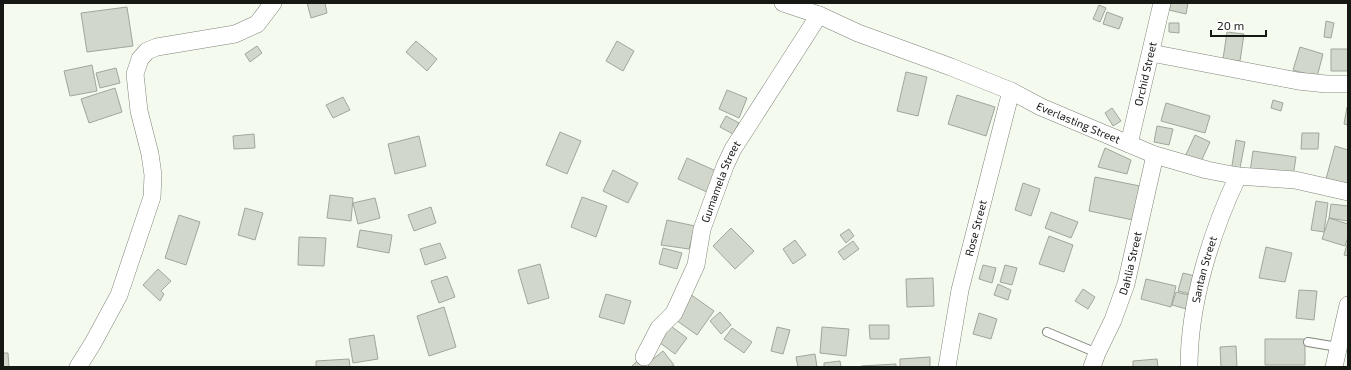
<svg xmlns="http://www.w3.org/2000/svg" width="1351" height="370" font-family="'Exo 2',sans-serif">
	<rect width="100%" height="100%" fill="#f5faef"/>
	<path fill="#d2d7cc" stroke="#a1a69b" d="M307,3H325L327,13L311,18Z
		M1171,3H1188L1186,14L1169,10Z
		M1099,5L1106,8L1100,22L1093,19Z
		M127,7L133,46L87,52L81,13Z
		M1107,12L1123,18L1119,29L1103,24Z
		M1326,21L1334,23L1331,38L1324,37Z
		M1169,23H1179V33L1169,32Z
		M1227,32L1244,34L1240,61L1223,59Z
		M416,41L437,59L427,71L406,52Z
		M617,41L634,51L623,71L606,61Z
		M257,46L262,53L250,62L245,54Z
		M1300,47L1323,54L1317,77L1293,70Z
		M1331,49H1348V71H1331Z
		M92,65L97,91L70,96L64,71Z
		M116,68L120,83L100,88L96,73Z
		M906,72L927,77L918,116L897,111Z
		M115,88L122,112L89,123L81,99Z
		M727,90L747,98L739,118L719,109Z
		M957,95L995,107L986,136L948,124Z
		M343,97L350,110L333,118L326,105Z
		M1273,100L1283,103L1281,111L1271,108Z
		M1166,103L1210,116L1205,133L1161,121Z
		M1347,107H1348V125L1344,124Z
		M1112,108L1121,121L1113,126L1105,113Z
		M726,116L739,123L733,134L720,127Z
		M1157,126L1173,129L1169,145L1154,142Z
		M560,132L581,141L567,174L546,165Z
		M1302,133H1319L1318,149H1301Z
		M254,134L255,148L234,149L233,136Z
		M1195,135L1210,142L1198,168L1183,161Z
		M419,136L426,166L395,174L388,144Z
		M1236,140L1245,142L1239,173L1231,172Z
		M1335,146L1348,150V185L1326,179Z
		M1105,148L1131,160L1127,174L1098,167Z
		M1253,151L1296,157L1293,177L1250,172Z
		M687,158L716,171L707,192L678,179Z
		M613,170L638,183L628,203L603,191Z
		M1095,177L1140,186L1133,220L1089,211Z
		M1023,183L1040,189L1031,216L1015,210Z
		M330,195L353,198L351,221L327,218Z
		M582,197L607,206L596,237L571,227Z
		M375,198L380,218L358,224L353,203Z
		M1316,201L1328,203L1324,232L1311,230Z
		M1331,204L1348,206V221L1329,218Z
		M431,207L436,223L414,231L408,215Z
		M245,208L263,213L255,240L238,235Z
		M1051,212L1078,222L1071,238L1045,228Z
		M179,215L200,222L186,265L165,258Z
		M1329,218L1348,224V237L1345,246L1322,239Z
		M667,220L695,226L689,249L661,245Z
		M731,228L754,251L735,269L713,246Z
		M849,229L854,236L846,243L840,235Z
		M360,230L392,235L389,253L357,247Z
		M1049,236L1073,245L1064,272L1039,264Z
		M299,237L326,238L324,266L298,265Z
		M795,240L806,255L793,264L783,249Z
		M853,241L859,249L844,260L838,252Z
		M1348,241V256L1344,255Z
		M440,243L446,258L425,265L420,249Z
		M1266,247L1292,253L1285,282L1259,278Z
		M663,248L682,253L677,269L659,264Z
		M540,264L549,298L528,304L518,270Z
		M983,265L996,268L992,283L979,279Z
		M1005,265L1017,268L1012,285L1000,282Z
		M158,269L171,281L161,291L164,294L160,301L143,285Z
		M1183,273L1195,276L1190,294L1178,291Z
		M447,276L455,297L439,303L431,281Z
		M933,278L934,306L907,307L906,279Z
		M1146,279L1176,286L1171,307L1141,299Z
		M998,284L1011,290L1008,300L994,295Z
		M1083,289L1095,297L1088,309L1075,301Z
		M1299,290L1317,291L1314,320L1296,318Z
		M1176,292L1193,296L1190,310L1172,305Z
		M606,294L631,301L624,324L599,317Z
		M690,294L714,311L697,335L673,318Z
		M444,307L456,347L429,356L417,316Z
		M720,312L731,325L721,334L710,321Z
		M979,313L997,319L991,339L973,334Z
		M668,324L687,338L675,354L655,339Z
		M869,325H889V339H870Z
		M777,327L790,330L783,354L771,351Z
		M822,327L849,329L846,356L820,353Z
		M732,328L752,342L744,353L724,339Z
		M374,335L378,359L353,363L349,339Z
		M1265,339H1305V365H1265Z
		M1236,346L1237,367H1221L1220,347Z
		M663,351L674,365L670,367H650L647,364Z
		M3,353H8L9,367H3Z
		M815,354L817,367H798L796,357Z
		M930,357V367H900V359Z
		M349,359L350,367H316V361Z
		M639,359L646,367H631Z
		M1157,359L1158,367H1133V361Z
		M840,361L841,367H824V363Z
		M896,364V367H861V366Z"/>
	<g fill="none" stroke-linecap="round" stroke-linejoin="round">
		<defs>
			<path id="lane" d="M1047,332L1097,353
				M1308,342L1338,347"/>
			<g id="street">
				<path id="s1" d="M783,3L819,15L858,33L951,67L1011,91L1041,107L1155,155L1207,170L1238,176L1295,180L1348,192"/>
				<path d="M1151,53L1298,81L1326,84H1348"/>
				<path id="s2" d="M1129,144L1162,3"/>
				<path id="s3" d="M644,357L659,328L674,313L696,265L702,229L725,166L733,149L819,15"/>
				<path d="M78,367L93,343L119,295L152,197L153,175L150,154L139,111L135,74L140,59L147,51L157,47L235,34L257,24L273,3"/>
				<path id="s4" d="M947,367L960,290L1011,91"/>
				<path id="s5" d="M1092,367L1097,353L1113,320L1126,284L1155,155"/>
				<path id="s6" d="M1189,367C1189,303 1211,233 1238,176"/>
				<path d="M1334,367L1348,305"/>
			</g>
		</defs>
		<use href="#lane" stroke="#7f847a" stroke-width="10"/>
		<use href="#street" stroke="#7f847a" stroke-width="18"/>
		<use href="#lane" stroke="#fff" stroke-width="8"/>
		<use href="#street" stroke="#fff" stroke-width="17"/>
	</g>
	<g text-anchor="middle" stroke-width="3" stroke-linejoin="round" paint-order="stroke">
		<g font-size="11" fill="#161814" stroke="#fff">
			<text dy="4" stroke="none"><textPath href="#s2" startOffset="72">Orchid Street</textPath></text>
			<text dy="4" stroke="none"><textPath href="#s1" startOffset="319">Everlasting Street</textPath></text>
			<text dy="4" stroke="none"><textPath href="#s3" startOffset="194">Gumamela Street</textPath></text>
			<text dy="4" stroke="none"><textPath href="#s4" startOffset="142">Rose Street</textPath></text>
			<text dy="4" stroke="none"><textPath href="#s5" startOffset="111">Dahlia Street</textPath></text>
			<text dy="4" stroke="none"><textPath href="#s6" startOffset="99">Santan Street</textPath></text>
		</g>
	</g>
	<rect width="1351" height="370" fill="none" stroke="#161814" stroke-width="8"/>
	<path d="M1211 30v6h55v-6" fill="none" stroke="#161814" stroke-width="2"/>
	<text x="1217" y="30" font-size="12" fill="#161814" stroke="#ffffff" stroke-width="3" paint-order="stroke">20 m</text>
</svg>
